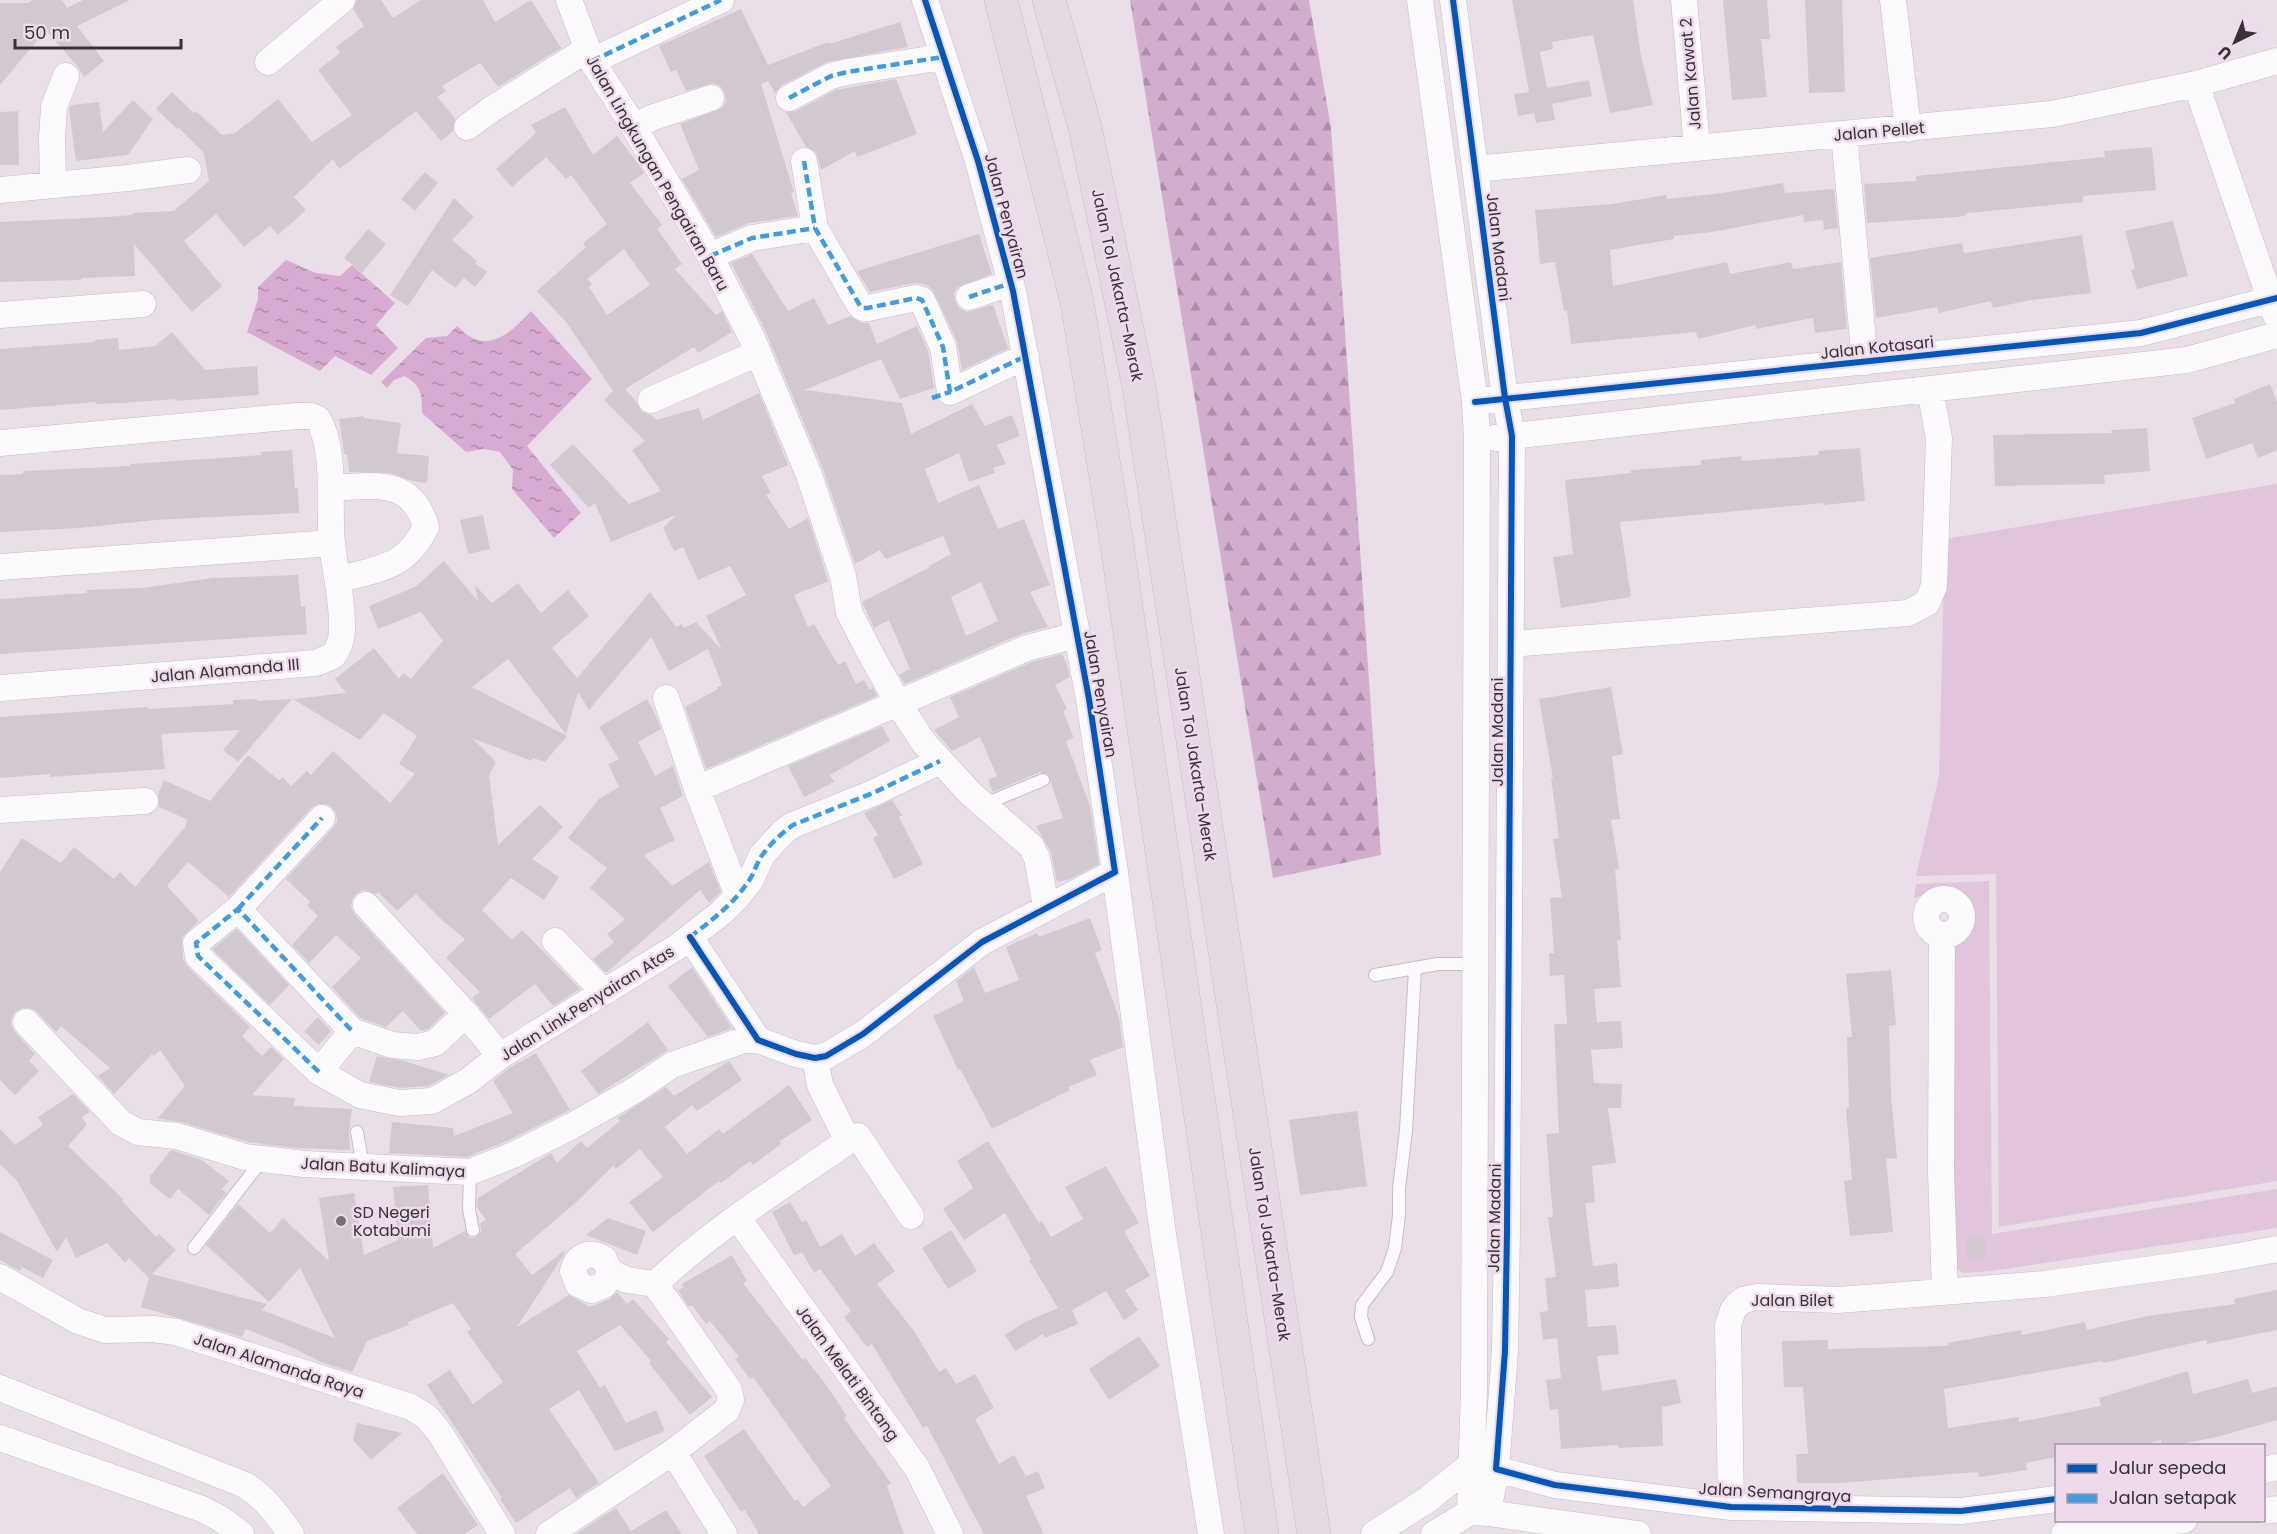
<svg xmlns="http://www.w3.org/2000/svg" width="2277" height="1534" font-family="Poppins,sans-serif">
	<defs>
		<pattern id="forest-firs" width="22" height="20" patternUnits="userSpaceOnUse" patternTransform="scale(1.5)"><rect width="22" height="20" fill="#d2aece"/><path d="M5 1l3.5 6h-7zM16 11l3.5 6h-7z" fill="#ab8ea8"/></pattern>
		<pattern id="water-ripples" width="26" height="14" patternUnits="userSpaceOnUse" patternTransform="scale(1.5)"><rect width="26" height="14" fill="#d8acd2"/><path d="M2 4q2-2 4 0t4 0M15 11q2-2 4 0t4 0" fill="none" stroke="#b08dab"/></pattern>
	</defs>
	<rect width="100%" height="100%" fill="#eadfe8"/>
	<path fill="#e0c5dc" d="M2277,484V1181L1999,1227L1996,874L1916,876L1939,776L1945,539Z
		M1989,881L1992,1234L2277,1189V1228L1991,1271L1963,1273L1952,1265L1949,933L1956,928V904L1938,890L1914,898L1916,884Z"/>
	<path fill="url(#forest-firs)" d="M1130,0H1309L1331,128L1381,855L1273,878Z"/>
	<path fill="url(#water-ripples)" d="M286,260L316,273L340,276L352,265L395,303L376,325L398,348L371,375L335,356L320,371L247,332L258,299V287Z
		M531,311L592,379L527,446L581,513L554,538L512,489L513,470L500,452L484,449L466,452L422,413C422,394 422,387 405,376L394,380L387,388L381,382L426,338L447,336L457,326C462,330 467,336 473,338C496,349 517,326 531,311Z"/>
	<path fill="#d2c9d0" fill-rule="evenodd" d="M33,0H62L67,8L83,0H130L77,26L104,61L84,77L78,67L46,30L0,85V3H28Z
		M357,0H381L393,18L421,0H483L495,22L531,0L561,48L498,87L480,63L442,86L446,91L437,97L455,118L453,131L441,141L416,111L339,169L333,159L294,197L306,210L278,235L270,226L244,247L216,214L184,241L222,286L192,312L134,244L135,276L81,278V280L0,282V222L107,217L133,215V213L174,211L209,181L204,153L178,127L177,129L156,109L172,92L194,113L196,111L222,135L235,133L278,99L312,142L352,115L318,70L340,53L336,47L364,26L353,9Z
		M1512,0H1633L1641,56L1653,105L1610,113L1593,35L1552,42L1553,49L1540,52L1547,88L1589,80L1592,96L1552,104L1555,120L1536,123L1534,113L1518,116L1514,94L1529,92Z
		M1723,0H1767L1770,39H1761L1767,97L1732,100Z
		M1805,0H1842L1845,92L1809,93Z
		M741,9L768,65L828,42L829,44L900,22L908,47L827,62L782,85L775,93L768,81L761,84L793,189L794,192L791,193L798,216L749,223L716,237L682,179L699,170L680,124L722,108L726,102L725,94L720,86L713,83L686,91L676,70L671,72L659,46Z
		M896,79L917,134L857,157L855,151L821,170L816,152L806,147L786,112L796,111L836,90Z
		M133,100L153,119L128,155L76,161L69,109L71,105L99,102L103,132Z
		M565,107L593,155L617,136L639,165L644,173L630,183L662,225L657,229L682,264L675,269L716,315L722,311L732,332L698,353L694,347L625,389L636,401L642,412L651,415L656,420L699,408L703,420L759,393L788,465L762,476L771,493L766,495L789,529L808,518L828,580L829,581L794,595L808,627L814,624L838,665L845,661L856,684L864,680L870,690L873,688L877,696L706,769L685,707L718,689L717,687L722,685L708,649L669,671L651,637L589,710L578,692L566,734L508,659L472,687L567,736L545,762L533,758L532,761L472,738L496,762L489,776L498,845L540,805L563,827L532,859L559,877L544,900L511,878L482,910L512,940L522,930L580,989L553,1006L535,984L489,1019L472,998L480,992L446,958L465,939L444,922L416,894L397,911L378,892L376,894L363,890L356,894L352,900L351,908L355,915L445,1013L428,1029L421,1031L403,1011L386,1027L360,1018L332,987L361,958L336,935L309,963L292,945L318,916L307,905L310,902L286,879L333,828L337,821L336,813L332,807L326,804H318L311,808L229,897L188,862L167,886L199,921L182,937L183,959L188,967L250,1027L242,1036L262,1056L271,1047L284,1059L252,1095L295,1098L294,1106L352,1109L349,1133L350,1150L294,1148L248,1142L181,1122L161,1119L158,1118L185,1086L160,1050L154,1056L152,1054L114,1094L98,1076L110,1068L61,1026L56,1032L37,1012L30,1008H22L15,1012L12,1018L11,1025L15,1032L35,1054L29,1061L39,1071L15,1095L0,1080V872L22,838L61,863L74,847L114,879L120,872L135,887L186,826L185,825L188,820L159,807L158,795L164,780L210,801L248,755L279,780L283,777L291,786L307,771L311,775L333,751L390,803L415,774L399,764L417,736L384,713L360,740L293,699L346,693L335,679L374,648L399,679L403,673L411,679L443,641L421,612L378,629L369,606L415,587L444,561L478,601L475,585L492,603L518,583L541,613L568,590L589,616L552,648L577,678L650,592L676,627L682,624L684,628L696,622L722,650L706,616L746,595L730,566L698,580L683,547L674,551L663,528L676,515L611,542L595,503L589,508L550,465L573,444L629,504L661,491L632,450L645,441L604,400L613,391L566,322L537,291L586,247L583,243L607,224L571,175L566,179L546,157L512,187L496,169L536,133L531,125ZM624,249L650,285L607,315L589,287L592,284L587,279Z
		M18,111L19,165H0V112Z
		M2152,147L2156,190L2083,196V202L1967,213V215L1958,217L1867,223L1864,184L1916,181V176L2105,157L2104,151Z
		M425,172L438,183L415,211L401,199Z
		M1783,183L1785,193L1834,189L1838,228L1824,230L1823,220L1804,222L1803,215L1712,232L1674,236V239L1610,250L1613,286L1727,262L1730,274L1791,262L1793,269L1841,262L1847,329L1815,333L1813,318L1756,329L1755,325L1698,339L1696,332L1571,344L1567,310L1564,311L1555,262L1540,264L1535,210L1612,204L1666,195L1667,199L1722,193Z
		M454,198L474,217L452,240L477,261L475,263L487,272L475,287L464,278L455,288L432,270L408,306L390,295Z
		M2173,221L2188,276L2137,289L2131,270L2135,269L2125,231Z
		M368,229L386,244L362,273L344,258Z
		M979,234L992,274L958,287L954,293L955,301L959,308L967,312L993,305L1008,348L962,370L957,341L932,289L924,284L914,283L870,292L857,271Z
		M2082,235L2091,293L2031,300L1993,308L1991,301L1939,313L1937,307L1876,318L1870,258L1962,243L1964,253Z
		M752,254L788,311L814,298L828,325L850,316L862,323H869L877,344L917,326L928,351L934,388L900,399L881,359L804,390L902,403L911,434L972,404L985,426L1012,415L1020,436L997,445L1006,464L993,468L995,473L969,482L959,453L925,469L938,503L979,485L998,529L1024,519L1050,585L1030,592L1048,627L1021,634L905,684L899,675L910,669L889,620L874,628L862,602L930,567L929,566L951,554L943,536L886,559L880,550L855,564L823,469L765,330L731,263ZM981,582L998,621L966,636L951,597Z
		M172,332L205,370L257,366L259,395L175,401V399L123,403L96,404V402L0,410V349L95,342V340L118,338L119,350L155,346Z
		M2270,384L2277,402V450L2258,458L2252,443L2206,459L2192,418L2235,403L2234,399Z
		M364,416V418L401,423L397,453L429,456L427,483L412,481L391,473L349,472L347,454H344L339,419Z
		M2147,428L2150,471L2104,475L2105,484L1995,486L1993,435L2112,433L2111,430Z
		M1860,448L1865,501L1824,505L1823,503L1620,522L1631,597L1561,608L1553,557L1573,554L1565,480L1631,473V470L1701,465V460L1741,456L1742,461L1819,455L1818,451Z
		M292,450L295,489L298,488L299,513L155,520L80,528L0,532V475L23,474V471L130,466V464L262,455L261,452Z
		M483,515L490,549L468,554L460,520Z
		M298,575L301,606H305L307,634L0,654V599L87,593V590L142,588L213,578Z
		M1062,654L1067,664L1070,677L1055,685L1067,709L1063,711L1074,738L1066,741L1090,806L1099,864L1070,879L1057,882L1051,852L1036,826L1063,818L1048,774L1040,772L993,792L988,780L997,776L980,737L952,751L934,730L959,717L950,697L1032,662Z
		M1611,687L1623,754L1612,756L1620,819L1611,820L1619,869L1615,870L1621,940H1617L1621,987L1594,989L1597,1022L1621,1021L1623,1048L1591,1050L1594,1083L1622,1084L1621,1108H1608L1616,1163L1592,1166L1595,1202L1585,1203L1593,1266L1617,1263L1619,1287L1585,1290L1588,1327L1616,1325L1619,1354L1597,1356L1602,1391L1676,1379L1681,1403L1662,1407L1663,1446L1618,1448V1445L1561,1449L1558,1409L1550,1410L1546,1380L1561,1378L1557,1338L1543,1340L1540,1312L1548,1311L1545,1278L1556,1277L1548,1217H1553L1546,1134L1559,1133L1554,1024H1567L1564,975L1550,976L1549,953H1554L1550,898L1562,897L1553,839L1559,838L1551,778H1553L1539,699Z
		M257,699V701L292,699L238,762L223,750L240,730L161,734L165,769L50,777V774L0,778V717L148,707V709L233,704V700Z
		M647,699L655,714L661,729L638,742L655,776L673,766L683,796L660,808L675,840L644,855L672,886L709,862L721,892L709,903L700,890L606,973L593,959L614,942L607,934L625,919L590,888L607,868L568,838L599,799L619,787L608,764L619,759L599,727Z
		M882,726L890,741L830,775L834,782L804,797L788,766Z
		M892,800L902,815L899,817L923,864L894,879L873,838L878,835L864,813Z
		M1090,918L1102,950L1095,953L1119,1017L1123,1047L1090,1060L1097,1075L1068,1087L1070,1090L992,1129L960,1069L958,1070L933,1016L964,1001L956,981L974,967L985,993L1019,980L1006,947L1037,933L1039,937Z
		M237,929L289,985L270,1005L212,949Z
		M692,967L732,1028L708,1037L668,986Z
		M1891,970L1896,1025L1889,1026L1891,1095L1897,1158L1886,1159L1893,1232L1850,1236L1844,1181L1852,1180L1846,1109L1849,1108L1847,1037H1852L1846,974Z
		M318,1017L331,1031L319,1045L304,1031Z
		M648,1022L668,1050L598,1094L581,1071Z
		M536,1053L570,1110L507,1141L467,1157L389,1153L392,1122L453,1128L454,1136L513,1113L493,1081L509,1068Z
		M377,1056L404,1061L449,1075L428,1086L400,1088L369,1082Z
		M729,1061L742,1080L697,1111L692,1105L665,1127L687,1154L719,1129L723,1134L789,1085L812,1120L780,1141L781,1144L753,1165L750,1161L721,1183L719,1181L653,1232L629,1202L663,1177L640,1149L616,1169L613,1166L573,1205L515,1254L532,1275L564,1251L565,1253L517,1327L569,1295L590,1307L609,1299L617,1292L627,1304L633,1299L669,1339L666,1342L712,1397L690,1415L649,1363L651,1361L620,1325L577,1351L600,1388L605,1385L626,1423L656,1410L665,1431L615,1451L579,1390L549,1409L599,1483L576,1498L570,1488L516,1523L500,1499L502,1498L427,1385L450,1370L473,1404L503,1382L467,1332L471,1329L453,1303L408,1322L409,1325L367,1341L352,1372L321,1362L291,1347L246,1329L242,1337L141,1307L149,1278L129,1258L125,1263L107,1243L76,1258L66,1237L57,1252L17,1181L0,1164V1129L15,1145L43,1125L38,1117L73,1094L90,1112L82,1117L87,1125L68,1146L124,1200L122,1201L156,1237L159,1234L176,1250L152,1274L267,1304L262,1310L335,1338L300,1268L269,1302L206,1245L238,1204L270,1233L283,1218L329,1261L319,1198L354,1193L364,1255L398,1240L393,1187L428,1185L433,1248L465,1231L470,1238H475L481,1232L480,1223L486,1220L477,1207L478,1198L551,1153L557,1163L581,1141L587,1148L620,1121L617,1118L666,1087L674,1096Z
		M1357,1111L1367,1186L1300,1195L1289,1120Z
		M988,1141L1039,1223L1042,1221L1051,1237L1083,1219L1065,1187L1106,1166L1139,1223L1124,1231L1150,1276L1125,1290L1138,1310L1124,1320L1106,1291L1072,1310L1078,1324L1045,1338L1043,1334L1015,1351L1005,1335L1025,1322L1058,1308L1029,1260L1031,1259L1005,1213L964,1240L943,1209L973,1188L957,1161Z
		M171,1150L202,1160L229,1181L222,1189L226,1193L209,1215L178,1189L170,1199L150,1183V1176Z
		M790,1202L802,1222L806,1220L820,1247L842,1234L855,1256L874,1243L895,1271L877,1284L914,1331L939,1372L946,1368L956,1384L975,1374L994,1408L975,1419L999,1464L1014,1455L1026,1476L1038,1471L1045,1488L1026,1496L1044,1534H984L927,1426L923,1428L872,1344L867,1347L844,1317L851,1311L820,1269L814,1273L802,1252L794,1255L772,1212Z
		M608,1218L646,1231L637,1255L586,1235Z
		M951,1230L977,1271L948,1289L922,1248Z
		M0,1232L53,1260L43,1278L22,1267L20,1271L0,1260Z
		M1967,1237L1985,1238V1259L1966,1258Z
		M732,1255L747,1281L743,1283L803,1360L805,1358L827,1386L847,1416L844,1418L891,1483L887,1486L904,1534H759L745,1510L741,1512L704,1456L744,1429L795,1501L798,1499L803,1507L831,1486L753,1377L750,1379L735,1359L739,1357L710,1321L706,1324L692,1305L689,1307L678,1290L684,1287L682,1284Z
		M2277,1290V1330L2207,1344L2206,1340L2103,1363V1361L1944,1389L1948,1428L2019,1417V1422L2101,1406L2099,1398L2188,1371L2193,1394L2248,1379L2252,1393L2277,1386V1420L2217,1437L2170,1446H2162L2161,1440L2141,1446H2056V1457L2026,1463L2027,1470L1979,1477L1978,1472L1840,1483H1797L1796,1454H1808L1803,1387H1784L1782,1341L1828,1340V1349L1948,1346V1343L2021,1330L2022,1335L2085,1322L2087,1330L2147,1316L2235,1304L2234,1299Z
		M1139,1336L1160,1366L1109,1400L1089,1369Z
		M357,1423L402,1433L371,1460L353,1440Z
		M443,1473L478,1525L464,1534H417L397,1508Z
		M616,1508L631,1531L666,1510L682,1534H576Z"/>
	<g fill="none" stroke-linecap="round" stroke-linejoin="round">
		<defs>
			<path id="lane" d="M985,804L1043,780
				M1375,975L1438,964H1474
				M357,1132L363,1166
				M470,1172L469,1209L473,1230
				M194,1248L262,1160
				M1368,1339L1361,1317L1362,1305L1387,1272L1395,1248L1399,1215V1188L1406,1130L1415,969"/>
			<path id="street" d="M569,0L592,61L634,127L710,256L751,336L809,475L843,576L849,612L869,651L898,703L924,743L970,793L1031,846L1037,858L1046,906
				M1420,0L1475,402L1477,440L1474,1391L1470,1512
				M1453,0L1505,398L1512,436L1507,1231L1505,1351L1496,1469L1555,1485L1731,1507L1961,1511L2056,1499
				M1684,0L1697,147
				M1893,0L1908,129
				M592,61L721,0
				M268,62L342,0
				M2196,84L2276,316
				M789,98L831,76L847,72L943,57
				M467,127L492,109L586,50
				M634,127L651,118L711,98
				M1844,134L1865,362
				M804,161L815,228L859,304L863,308H868L916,298L922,300L943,347L950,392L1026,356
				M1475,169L2052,114L2196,84L2277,61
				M53,185L52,137L54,107L66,76
				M0,190L128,178L188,170
				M710,256L752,238L815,228
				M969,297L1011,283
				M0,315L143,304
				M651,400L758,353
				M1487,400L2141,333L2277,298
				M1495,438L2187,360L2277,335
				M0,443L297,416H311L318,419C337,452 328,506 332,543C335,572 343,600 342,630C342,639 339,648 333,656L316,663L0,688
				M331,488C374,486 411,476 426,527C405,569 381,567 339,580
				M0,567L332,543
				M1511,644L1908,613L1927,603L1934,586L1939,438L1930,390
				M666,698L697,789L738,896
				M697,789L1027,648L1077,635
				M0,810L145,801
				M1115,872L1163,1234L1211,1534
				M1926 917a18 18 0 1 1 36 0a18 18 0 1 1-36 0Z
				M366,905L466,1014L500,1056
				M238,909L322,818
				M1942,935L1941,1172L1945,1291
				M690,937L758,1040L796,1054L815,1058L826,1056L863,1034L982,942L1115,872L1089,699L1013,291L978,161L925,0
				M555,941L604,992
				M466,1014L435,1043L418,1047L392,1045L352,1031L238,909L196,943L198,956L319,1072L360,1095L399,1103L432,1101L468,1081L500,1056L677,947L721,913L738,896L751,879L762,855L784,831L793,825L873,793L940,761
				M26,1022L121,1123L138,1132L177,1136L245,1157L263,1159L304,1164L470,1172L513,1155L572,1126L635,1090L672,1065L744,1040H758
				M319,1072L352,1031
				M848,1141L858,1136L911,1216
				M737,1217L917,1468L950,1534
				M610,1272L604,1285L591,1290L578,1284L573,1271C577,1255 591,1250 604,1259L610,1272L627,1280L655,1284C713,1229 782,1187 848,1141L820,1085L815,1058
				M0,1277L78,1321L105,1330L153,1329L176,1332L411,1407L427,1417L440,1433L502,1534
				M0,1388L245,1485C265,1497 277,1515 291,1534
				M0,1438L202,1509L221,1519L241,1534
				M673,1452L724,1534
				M1481,1466L1496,1469L1488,1513
				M2264,1470L2277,1467
				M1731,1507L1728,1325L1733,1310L1737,1305L1743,1300L1757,1297L1838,1300L2045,1284L2217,1260L2277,1249
				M2264,1511L2277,1509
				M1470,1512L1488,1513L1638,1534
				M549,1534L673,1452L726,1411L731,1400L729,1390L655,1284
				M1374,1534L1427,1500L1472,1464
				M1434,1534L1470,1512
				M2064,1534L2184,1520"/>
			<path id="highway" d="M1001,0L1077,302L1116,538L1262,1534
				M1049,0L1085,127L1139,387L1314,1534"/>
		</defs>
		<use href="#lane" stroke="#c6bdc4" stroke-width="14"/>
		<use href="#street" stroke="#c6bdc4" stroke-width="27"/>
		<use href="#highway" stroke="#c5bfc4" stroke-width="34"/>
		<use href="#lane" stroke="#fcfafc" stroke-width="12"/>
		<use href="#street" stroke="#fcfafc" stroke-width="26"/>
		<use href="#highway" stroke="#e5d9e4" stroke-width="33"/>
		<path stroke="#3e9de2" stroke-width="4.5" stroke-dasharray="9 4.5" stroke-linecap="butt" d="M592,61L721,0
			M789,98L831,76L847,72L943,57
			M804,161L815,228L859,304L863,308H868L916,298L922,300L943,347L950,392L1026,356
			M710,256L752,238L815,228
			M969,297L1011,283
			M932,398L950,392
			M238,909L322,818
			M690,937C712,920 735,903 750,879C755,871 757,862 763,854C771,843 782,833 793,825L873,793L940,761
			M319,1072L198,956L196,943L238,909L352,1031"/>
		<defs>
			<path id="cycleway" d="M1453,0L1505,398L1512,436L1507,1231L1505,1351L1496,1469L1555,1485L1731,1507L1961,1511L2056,1499
				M1475,402L2141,333L2277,298
				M690,937L758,1040L796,1054L815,1058L826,1056L863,1034L982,942L1115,872L1089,699L1013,291L978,161L925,0"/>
		</defs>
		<use href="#cycleway" stroke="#efdaec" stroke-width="10"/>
		<use href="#cycleway" stroke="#0057b8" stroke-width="6"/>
	</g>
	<circle fill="#776e76" stroke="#efdaec" stroke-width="2" cx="341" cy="1221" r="6"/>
	<g text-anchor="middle" stroke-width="5" stroke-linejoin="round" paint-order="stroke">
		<g font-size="16" fill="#393138" stroke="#efdaec">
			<text transform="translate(1690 74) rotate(-95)" y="6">Jalan Kawat 2</text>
			<text transform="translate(1879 131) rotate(-5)" y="6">Jalan Pellet</text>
			<text transform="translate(658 173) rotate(60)" y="6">Jalan Lingkungan Pengairan Baru</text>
			<text transform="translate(1007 216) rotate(75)" y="6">Jalan Penyairan</text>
			<text transform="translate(1499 247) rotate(83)" y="6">Jalan Madani</text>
			<text transform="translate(1118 285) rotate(78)" y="6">Jalan Tol Jakarta–Merak</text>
			<text transform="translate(1877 347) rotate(-6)" y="6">Jalan Kotasari</text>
			<text transform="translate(225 670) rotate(-5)" y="6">Jalan Alamanda III</text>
			<text transform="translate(1101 694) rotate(80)" y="6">Jalan Penyairan</text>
			<text transform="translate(1497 732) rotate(-90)" y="6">Jalan Madani</text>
			<text transform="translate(1196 764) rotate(81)" y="6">Jalan Tol Jakarta–Merak</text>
			<text transform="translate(587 1003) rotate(-32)" y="6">Jalan Link.Penyairan Atas</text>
			<text transform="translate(383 1167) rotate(3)" y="6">Jalan Batu Kalimaya</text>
			<text transform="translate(1494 1218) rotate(-89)" y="6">Jalan Madani</text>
			<text transform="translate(1270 1244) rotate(81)" y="6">Jalan Tol Jakarta–Merak</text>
			<text x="1792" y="1306">Jalan Bilet</text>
			<text transform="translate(279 1365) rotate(18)" y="6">Jalan Alamanda Raya</text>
			<text transform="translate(848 1373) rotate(54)" y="6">Jalan Melati Bintang</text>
			<text transform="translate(1775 1492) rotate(3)" y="6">Jalan Semangraya</text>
		</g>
		<g font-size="16" fill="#393138" stroke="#efdaec" text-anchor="start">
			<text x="353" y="1218">SD Negeri<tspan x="353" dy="18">Kotabumi</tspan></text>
		</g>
	</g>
	<rect x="2055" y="1444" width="210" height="78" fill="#efdaec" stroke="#a696a4" stroke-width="1.5"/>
	<rect x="2067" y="1464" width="30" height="9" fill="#0057b8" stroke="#a696a4" stroke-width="1.5"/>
	<text x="2109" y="1474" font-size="18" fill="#393138">Jalur sepeda</text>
	<rect x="2067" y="1494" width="30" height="9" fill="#3e9de2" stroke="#a696a4" stroke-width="1.5"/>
	<text x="2109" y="1504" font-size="18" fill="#393138">Jalan setapak</text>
	<g transform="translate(2235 42) rotate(223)" stroke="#efdaec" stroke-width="4.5" paint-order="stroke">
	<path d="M0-4.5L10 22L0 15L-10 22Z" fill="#393138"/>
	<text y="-9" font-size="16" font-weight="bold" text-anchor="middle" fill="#393138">U</text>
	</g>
	<path d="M15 39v9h166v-9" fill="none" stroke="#393138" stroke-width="3"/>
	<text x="24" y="39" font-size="18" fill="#393138" stroke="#efdaec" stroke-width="4.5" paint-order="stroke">50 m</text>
</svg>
